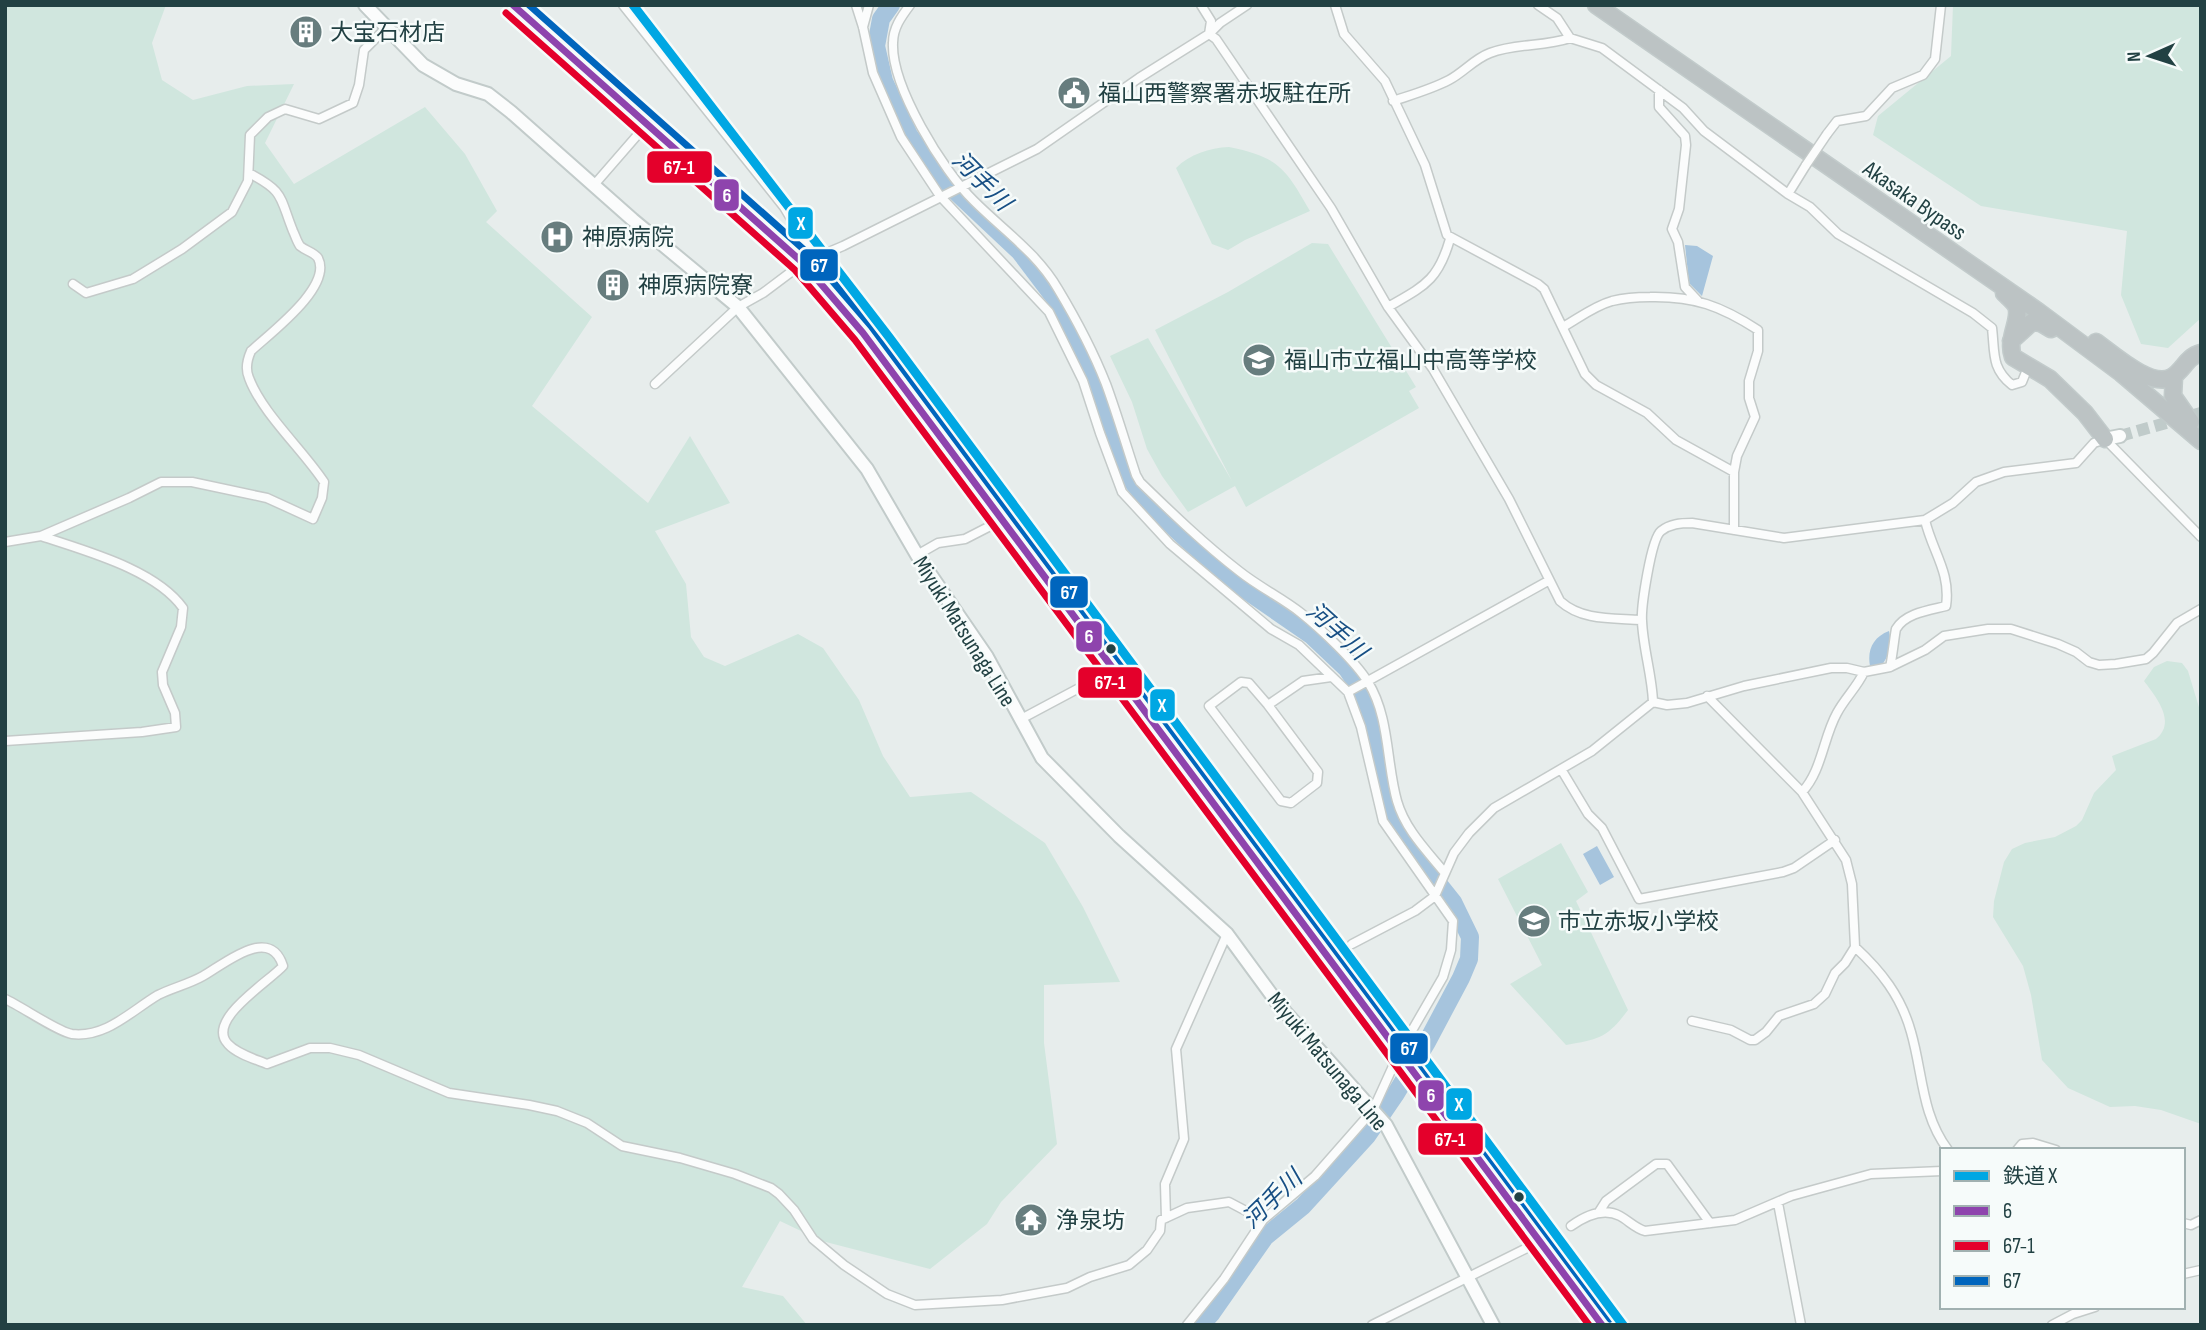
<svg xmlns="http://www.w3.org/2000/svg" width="2206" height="1330" font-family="'Sofia Sans Condensed','Noto Sans JP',sans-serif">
	<rect width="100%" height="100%" fill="#e7edec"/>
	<path fill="#d0e6de" d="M5,5H166L152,43L162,80L193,100L247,86L294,84L265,143L294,184L425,107L465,154L497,211L486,222L592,317L532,406L648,503L690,436L730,503L655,531L686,584L691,637L704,657L725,666L798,634L823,648L859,700L883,756L910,797L971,792L1045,843L1083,907L1120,982L1044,985V1043L1057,1144L1001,1202L987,1224L930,1269L822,1241L780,1221L742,1287L783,1296L807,1325H5Z
		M1953,5H2201V318L2168,348L2141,344L2121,295L2127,231L1981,206L1873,135L1878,116L1951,56Z
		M1229,147C1279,157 1286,169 1310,211L1245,240L1228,250L1212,244L1176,168C1190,154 1209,148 1229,147Z
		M1312,243L1328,244L1416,387L1409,391L1419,408L1246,507L1235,486L1188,512L1162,476L1147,449L1132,402L1110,356L1148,338L1232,481L1155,330L1228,292Z
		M2167,661L2182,663L2188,671L2201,714V1124L2161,1110L2135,1106L2110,1107L2068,1088L2042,1060L2031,995L2023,966L1993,917L1994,901L2004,862L2012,849L2025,843L2055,837L2076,826L2082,820L2094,793L2116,770L2112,756L2156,739C2177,722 2156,697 2144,681L2154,667Z
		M1561,843L1588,892L1576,901L1628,1010C1607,1038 1600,1039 1566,1045L1510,984L1542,965L1498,879Z"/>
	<path fill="#a6c4dd" d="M1685,245L1697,246L1713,256L1702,296L1689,283Z
		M1889,631C1892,648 1891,651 1882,665L1870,666C1867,650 1873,637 1889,631Z
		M1597,846L1614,877L1600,885L1583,854Z"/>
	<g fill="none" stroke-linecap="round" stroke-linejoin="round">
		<path stroke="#a6c4dd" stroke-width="18" d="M891,5L881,19L876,46L884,81L909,135L937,174L1020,252L1060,305L1089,365L1132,481L1152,507L1227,577L1311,635L1347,669L1363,693L1374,729L1383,788L1390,816L1402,838L1453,902L1470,937L1469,959L1461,978L1427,1042L1395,1095L1367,1136L1303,1206L1265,1237L1211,1314L1201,1325"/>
		<path stroke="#c0cbca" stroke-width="12" stroke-dasharray="12 6" stroke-linecap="butt" d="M2120,436L2201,413"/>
		<defs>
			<path id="street" d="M623,5L784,207L815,259
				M856,5L863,27L873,73L901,137L940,196L1049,312L1083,381L1100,433L1122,492L1170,544L1271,629L1299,645L1348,692L1361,727L1383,821L1453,921L1451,950L1443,977L1399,1053L1373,1110L1315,1176L1263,1220L1224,1279L1187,1325
				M910,5C901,17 893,28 893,43C891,86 943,171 974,201C1003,230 1037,253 1058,289C1076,319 1093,351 1106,384C1117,414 1126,445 1136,475L1140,482C1172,513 1204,544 1239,571C1259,587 1282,598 1301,613C1321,629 1355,661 1368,682C1390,718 1386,762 1397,801C1405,829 1426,850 1444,872
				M1201,5L1211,21L1209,34L1216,39L1331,208L1388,307L1433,369L1509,499L1560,601C1582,621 1613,618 1641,620
				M1335,5L1344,34L1385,81L1425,165L1447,235L1538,284L1544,289L1585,374L1596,385L1647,413L1676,440L1734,472V530
				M1538,5L1557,18L1570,38L1602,48L1683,108L1704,131L1788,194L1810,207L1838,234L1973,313L1992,328C1995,353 1991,368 2012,385L2022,382L2028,367
				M863,27L869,5
				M1659,90V107L1685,136L1686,145L1679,209L1672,229L1678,242L1685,287L1698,301
				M1393,101C1411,95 1432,89 1449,80C1464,72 1474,59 1490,53C1516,43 1544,47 1570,38
				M1827,134L1837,121L1866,116L1892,88L1923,75L1935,59L1941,5
				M594,185L647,124
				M1788,194L1806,165
				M73,284L86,293L133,279L182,249L232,212L248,181L250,135L268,117L285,109L319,119L353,103L359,85L364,50L387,27
				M1388,307C1424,286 1438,281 1450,239
				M1563,327C1579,318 1594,306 1612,301C1624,298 1638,297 1650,297C1694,296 1721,306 1758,330V351L1749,381V398L1755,417L1737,456L1734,472
				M655,384L738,307L763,293L803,263L843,246L1037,149L1139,78L1209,34L1220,23L1247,5
				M5,542L41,536L129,498L161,482H192L267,498L313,519L322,498L324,482C303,450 262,413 249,378C245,369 247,360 251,351C269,334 333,287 318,258C314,252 306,251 300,246C297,242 295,235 293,231C279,196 285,192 249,173
				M917,555L938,543L965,539L1002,520
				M1890,667C1892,660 1895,632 1896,629C1905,613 1930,610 1946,606C1951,572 1932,551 1925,520
				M1348,692L1548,581
				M1707,696L1802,792L1846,860L1852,884L1855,947C1881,971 1901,996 1911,1032C1923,1073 1921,1114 1948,1150
				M1653,702L1667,705L1687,703L1744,686L1831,668H1847L1864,672L1890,667L1925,650L1944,636L1988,629H2011L2058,644L2076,652L2089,662L2099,665L2116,664L2146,659L2153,653L2177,623L2201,609
				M1268,705L1249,683L1241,682L1209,706L1281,801L1291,803L1317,783L1318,772L1268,705L1303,681L1331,677
				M1021,719L1081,687L1110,666
				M5,741L142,732L176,727L175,713L163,685L162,672L181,627L183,608C155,569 85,551 41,536
				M1561,769L1588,814L1602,828L1639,899L1783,872L1794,868L1835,840
				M1802,792C1822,771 1823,738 1837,713C1845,698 1857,687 1864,672
				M1352,944L1415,911L1435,896L1454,853L1469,833L1494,808L1592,751L1653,702C1652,675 1643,648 1642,621C1641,607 1651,539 1661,531C1670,524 1680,523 1692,523L1784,538L1925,520L1953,503L1976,482L2004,472L2076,463L2094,443L2105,439L2201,537
				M5,999C21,1006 58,1032 72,1034C106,1038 131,1011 158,995C172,988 189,984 203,976C223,965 270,924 283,966C270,981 205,1020 228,1044C237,1054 255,1059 267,1064L310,1048H330L359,1055L449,1093L529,1105L557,1111L587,1123L622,1146L680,1158L735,1174L771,1188L779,1194L794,1210L813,1239L844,1265L887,1294L915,1305L1002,1300L1067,1288L1090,1277L1129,1265L1147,1250L1160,1231L1161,1220L1187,1208L1229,1202L1263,1220
				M1692,1021L1731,1030L1750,1040H1755L1766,1032L1779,1016L1814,1004L1825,994L1835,973L1845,963L1855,947
				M2017,1150L2022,1144L2033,1143L2056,1150
				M1778,1203L1801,1325
				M1599,1212L1606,1201L1656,1164H1667L1710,1223
				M1166,1218L1165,1184L1184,1139L1176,1049L1227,934
				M2183,1223L2191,1225L2201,1220
				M1571,1226C1585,1216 1603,1207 1620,1216C1629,1221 1635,1228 1645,1231L1735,1220L1791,1196L1871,1174L1942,1171
				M2183,1274L2201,1270
				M1372,1325L1539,1242
				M2052,1325L2073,1314L2095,1307"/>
			<path id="secondary" d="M365,5L423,65L456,84L488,94L511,112L633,220L738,307L867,469L917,555L987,657L1042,758L1119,836L1227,934L1279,1005L1386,1125L1493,1325
				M2105,439L2120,436"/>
			<path id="primary" d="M513,5L803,263L863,333L1602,1325"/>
			<path id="highway" d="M1596,5L2039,312L2121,373L2201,441
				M2004,293C2008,297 2014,302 2016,306C2022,319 2006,338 2013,357L2050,379L2085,413L2105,439
				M2011,341L2032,322L2041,323L2051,329
				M2096,342C2113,354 2151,389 2172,377C2184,370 2186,357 2201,353
				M2174,376L2173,396L2191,422"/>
		</defs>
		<use href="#street" stroke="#c4cac9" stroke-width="11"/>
		<use href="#secondary" stroke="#c2cbca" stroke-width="16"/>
		<use href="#primary" stroke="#c2cbcb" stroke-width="16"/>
		<use href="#highway" stroke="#c2cbcb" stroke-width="19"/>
		<use href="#street" stroke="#fbfcfc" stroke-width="8"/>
		<use href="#secondary" stroke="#fbfcfc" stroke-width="12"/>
		<use href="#primary" stroke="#ced7d8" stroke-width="12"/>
		<use href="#highway" stroke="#bcc3c4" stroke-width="16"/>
		<defs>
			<path id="street-bridge" d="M1806,165L1827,134"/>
		</defs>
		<use href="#street-bridge" stroke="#c4cac9" stroke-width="11" stroke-linecap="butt"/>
		<use href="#street-bridge" stroke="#fbfcfc" stroke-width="8"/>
		<defs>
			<path id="bus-1" d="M513,5L803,263L863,333L1602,1325"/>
			<path id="bus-2" d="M506,13L795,270L855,340L1589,1325"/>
			<path id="bus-3" d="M529,5L810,255L871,326L1610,1319"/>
		</defs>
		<use href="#bus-1" stroke="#f6fbfa" stroke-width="12"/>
		<use href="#bus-2" stroke="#f6fbfa" stroke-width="12"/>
		<use href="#bus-3" stroke="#f6fbfa" stroke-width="12"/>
		<use href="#bus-1" stroke="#8e44ad" stroke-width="7"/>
		<use href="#bus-2" stroke="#e4002b" stroke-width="7"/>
		<use href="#bus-3" stroke="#0065bd" stroke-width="7"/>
		<defs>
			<path id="rail-1" d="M633,5L889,337L1623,1325"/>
		</defs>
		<use href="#rail-1" stroke="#f6fbfa" stroke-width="14"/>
		<use href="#rail-1" stroke="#00a7e3" stroke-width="9"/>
	</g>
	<defs>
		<symbol id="building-disc" viewBox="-11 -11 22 22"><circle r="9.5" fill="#677d7e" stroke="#f6fbfa"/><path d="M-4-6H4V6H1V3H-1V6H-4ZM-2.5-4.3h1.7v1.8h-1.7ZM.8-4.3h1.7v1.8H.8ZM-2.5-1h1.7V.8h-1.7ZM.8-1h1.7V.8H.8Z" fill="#fff"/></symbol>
		<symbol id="civic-disc" viewBox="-11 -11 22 22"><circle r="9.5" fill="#677d7e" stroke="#f6fbfa"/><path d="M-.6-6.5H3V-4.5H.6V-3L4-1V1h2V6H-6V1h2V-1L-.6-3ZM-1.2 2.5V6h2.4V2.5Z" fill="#fff"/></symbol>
		<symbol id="hospital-disc" viewBox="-11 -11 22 22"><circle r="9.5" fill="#677d7e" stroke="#f6fbfa"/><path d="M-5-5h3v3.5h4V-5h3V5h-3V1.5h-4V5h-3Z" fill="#fff"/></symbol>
		<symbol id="school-disc" viewBox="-11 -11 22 22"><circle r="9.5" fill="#677d7e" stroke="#f6fbfa"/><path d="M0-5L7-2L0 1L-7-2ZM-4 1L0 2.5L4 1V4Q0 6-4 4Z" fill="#fff"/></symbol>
		<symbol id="temple-disc" viewBox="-11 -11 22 22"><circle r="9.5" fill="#677d7e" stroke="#f6fbfa"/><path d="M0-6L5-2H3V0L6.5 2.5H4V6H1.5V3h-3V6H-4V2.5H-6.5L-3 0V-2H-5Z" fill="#fff"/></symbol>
	</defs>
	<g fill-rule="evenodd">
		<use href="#building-disc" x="287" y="13" width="38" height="38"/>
		<use href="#civic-disc" x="1055" y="74" width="38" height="38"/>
		<use href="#hospital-disc" x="538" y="218" width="38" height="38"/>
		<use href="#building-disc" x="594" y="266" width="38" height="38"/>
		<use href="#school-disc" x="1240" y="341" width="38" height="38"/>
		<use href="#school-disc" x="1515" y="902" width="38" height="38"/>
		<use href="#temple-disc" x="1012" y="1201" width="38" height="38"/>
	</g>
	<g fill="#224143" stroke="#f6fbfa" stroke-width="2.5">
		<circle cx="1111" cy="649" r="6"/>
		<circle cx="1519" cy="1197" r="6"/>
	</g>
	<g text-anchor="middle" stroke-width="5" stroke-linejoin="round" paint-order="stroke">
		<g font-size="23" fill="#224143" stroke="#f6fbfa" text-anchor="start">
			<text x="330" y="40">大宝石材店</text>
			<text x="1098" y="101">福山西警察署赤坂駐在所</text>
			<text x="582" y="245">神原病院</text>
			<text x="638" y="293">神原病院寮</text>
			<text x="1284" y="368">福山市立福山中高等学校</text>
			<text x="1558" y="929">市立赤坂小学校</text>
			<text x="1056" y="1228">浄泉坊</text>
		</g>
		<g font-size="23" fill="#224143" stroke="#f6fbfa">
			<text transform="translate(1915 200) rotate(35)" y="8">Akasaka Bypass</text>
			<text transform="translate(965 631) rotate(58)" y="8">Miyuki Matsunaga Line</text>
			<text transform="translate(1328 1061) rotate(50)" y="8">Miyuki Matsunaga Line</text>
		</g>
		<g font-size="24" font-style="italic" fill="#174f84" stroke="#f6fbfa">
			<text transform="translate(982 181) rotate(45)" y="8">河手川</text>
			<text transform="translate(1337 631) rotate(42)" y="8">河手川</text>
			<text transform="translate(1272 1199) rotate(-44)" y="8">河手川</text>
		</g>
	</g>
	<g stroke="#f6fbfa" stroke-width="2.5">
		<rect x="646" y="150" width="67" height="34" rx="7" fill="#e4002b"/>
		<rect x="713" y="178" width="27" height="34" rx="7" fill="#8e44ad"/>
		<rect x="787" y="206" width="27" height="34" rx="7" fill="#00a7e3"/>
		<rect x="799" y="248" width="40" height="34" rx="7" fill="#0065bd"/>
		<rect x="1049" y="575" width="40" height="34" rx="7" fill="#0065bd"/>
		<rect x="1075" y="620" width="28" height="33" rx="7" fill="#8e44ad"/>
		<rect x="1077" y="666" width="66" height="33" rx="7" fill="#e4002b"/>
		<rect x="1149" y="688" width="27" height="34" rx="7" fill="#00a7e3"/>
		<rect x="1389" y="1032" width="40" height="33" rx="7" fill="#0065bd"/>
		<rect x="1417" y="1079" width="28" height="33" rx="7" fill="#8e44ad"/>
		<rect x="1445" y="1087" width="28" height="34" rx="7" fill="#00a7e3"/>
		<rect x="1417" y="1122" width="67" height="34" rx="7" fill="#e4002b"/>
	</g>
	<g font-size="19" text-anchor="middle" font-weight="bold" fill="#fff">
		<text x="679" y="174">67-1</text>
		<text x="727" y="202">6</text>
		<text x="801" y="230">X</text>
		<text x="819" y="272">67</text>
		<text x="1069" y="599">67</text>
		<text x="1089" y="643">6</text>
		<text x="1110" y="689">67-1</text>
		<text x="1162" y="712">X</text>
		<text x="1409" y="1055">67</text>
		<text x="1431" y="1102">6</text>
		<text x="1459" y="1111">X</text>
		<text x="1450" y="1146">67-1</text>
	</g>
	<rect width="2206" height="1330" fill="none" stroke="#224143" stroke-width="14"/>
	<rect x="1940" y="1148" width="245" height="161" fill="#f6fbfa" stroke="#a1b1b1" stroke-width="2"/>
	<rect x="1954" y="1171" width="35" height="10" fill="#00a7e3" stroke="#a1b1b1" stroke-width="2"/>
	<text x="2003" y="1183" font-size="21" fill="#224143">鉄道 X</text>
	<rect x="1954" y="1206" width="35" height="10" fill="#8e44ad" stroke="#a1b1b1" stroke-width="2"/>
	<text x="2003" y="1218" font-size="21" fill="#224143">6</text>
	<rect x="1954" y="1241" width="35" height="10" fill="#e4002b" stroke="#a1b1b1" stroke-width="2"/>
	<text x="2003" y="1253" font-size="21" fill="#224143">67-1</text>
	<rect x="1954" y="1276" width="35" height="10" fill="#0065bd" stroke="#a1b1b1" stroke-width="2"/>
	<text x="2003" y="1288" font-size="21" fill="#224143">67</text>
	<g transform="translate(2150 56) rotate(267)" stroke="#f6fbfa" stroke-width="5" paint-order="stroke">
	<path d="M0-5L12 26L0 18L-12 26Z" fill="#224143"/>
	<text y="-10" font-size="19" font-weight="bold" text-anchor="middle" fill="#224143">N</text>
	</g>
</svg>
